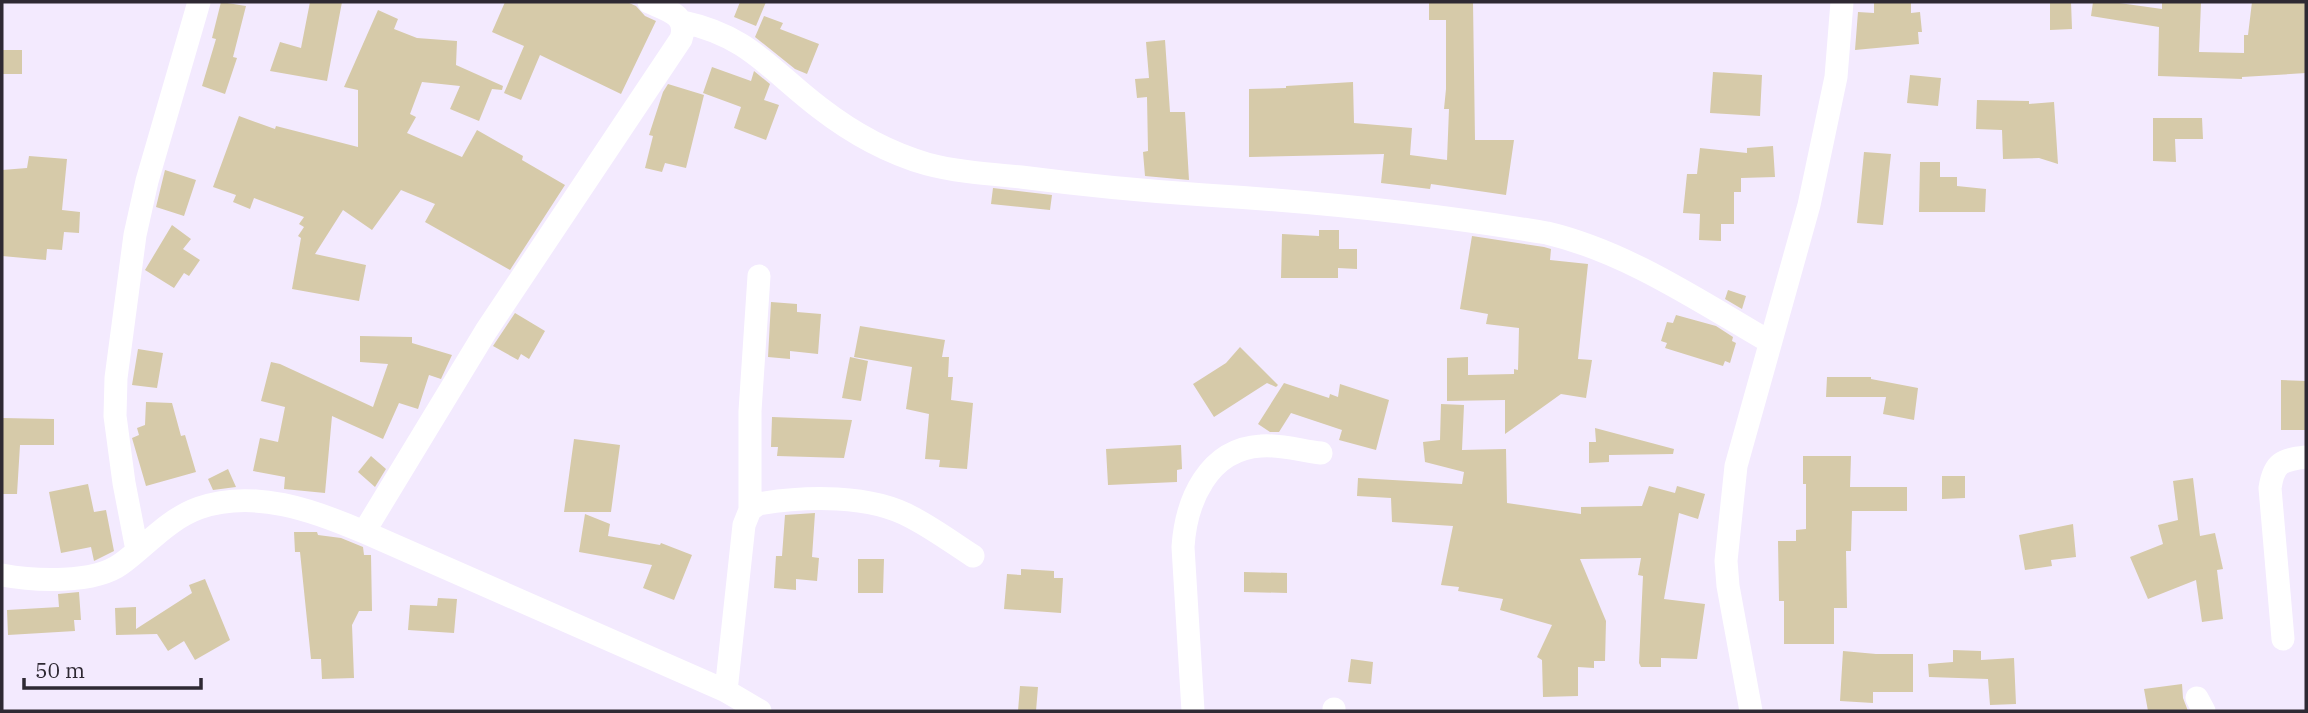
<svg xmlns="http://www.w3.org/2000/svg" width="2308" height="713" font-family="'IBM Plex Serif',serif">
	<rect width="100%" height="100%" fill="#f3eafe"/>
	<path fill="#d6caa9" d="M221,2L246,6L233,57L237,58L225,94L202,86L216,39L212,38Z
		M310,2H342L327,81L270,71L280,42L301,48Z
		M505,2H627L636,6L645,16L656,21L621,94L540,55L521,100L504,93L524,46L492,32Z
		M740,2H766L756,26L734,17Z
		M1429,2H1473L1475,140H1514L1506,195L1431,184L1430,189L1381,183L1384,154L1249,157V89L1286,88V86L1353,82L1354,123L1412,128L1410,155L1447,160L1449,109H1444L1446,89V20H1429Z
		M1874,2H1911V13L1920,12L1922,32H1918L1919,44L1855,50L1858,12L1874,13Z
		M2050,2H2071L2072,29L2050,30Z
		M2093,2H2112L2162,9V2L2201,3L2199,52L2244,53V35H2248L2252,2H2306V73L2242,77V79L2158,76L2159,27L2091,16Z
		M378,10L398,19L394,29L417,38L457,41L456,65L503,86L502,90L492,89L479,121L450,109L460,86L422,82L410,114L416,117L407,133L462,157L477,130L523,156L522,160L565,185L510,270L425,222L435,204L401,190L372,230L343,210L315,254L366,265L359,301L292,289L301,238L298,236L304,227L299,224L304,217L254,198L250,209L233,202L236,195L213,187L239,116L275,129L276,126L358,147V90L344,87Z
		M764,16L783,23L780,29L819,44L807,74L795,69L755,37Z
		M1165,40L1170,112H1185L1189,180L1145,176L1143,152L1148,151L1147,97L1137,98L1135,79L1149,78L1146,42Z
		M2,50H22V74H2Z
		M712,67L751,81L754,71L770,84L764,100L779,105L766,140L734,128L741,107L703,93Z
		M1713,72L1762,75L1760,116L1710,113Z
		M1910,75L1941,78L1938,106L1907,103Z
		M668,84L704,95L686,168L665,163L662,172L645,168L653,136L649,135L663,92Z
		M1977,100L2029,101V104L2054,102L2058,164L2039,158L2003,159L2002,130L1976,129Z
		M2153,118H2202L2203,139H2175L2176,162L2153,161Z
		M1773,146L1775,177L1741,178V192H1734V224H1721V241L1699,240L1700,214L1683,213L1687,174H1697L1700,148L1747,153V148Z
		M1864,152L1891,154L1883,225L1857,223Z
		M29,156L67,159L62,210L80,212L79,233L64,232L62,250L47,249L46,260L2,256V170L27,168Z
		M1920,162H1940V177H1957V186L1986,189L1985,212H1919Z
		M165,170L196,180L184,216L156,207Z
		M993,188L1052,195L1050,210L991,204Z
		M172,225L191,239L183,249L200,260L189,276L184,273L174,288L145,270Z
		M1319,230H1339V249H1357V269L1338,268V278H1281L1282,234L1319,236Z
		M1472,236L1544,247L1551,249L1550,260L1588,264L1578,359L1592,360L1586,398L1561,394L1505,434V400L1447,401V358L1468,357V375L1514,374V369L1518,370L1519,328L1486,324L1488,314L1460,309Z
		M1728,290L1746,296L1742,309L1725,299Z
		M771,302L797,304V312L821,314L818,354L790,351V359L768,357Z
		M515,313L545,331L529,359L521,354L518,360L493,346Z
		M1676,315L1716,326L1733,337L1732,341L1736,343L1730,363L1725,361L1723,366L1665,348L1667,343L1661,341L1667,322L1673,323Z
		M860,326L945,340L942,357H949L948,377H953L951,400L973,403L967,469L939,467L940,460L925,459L929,414L906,409L912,367L854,357Z
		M360,336L412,337V343L452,355L441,379L429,375L418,409L399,403L383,439L332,416L325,493L284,489L285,477L253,471L260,438L278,442L285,407L261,401L271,362L280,364L373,407L388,364L360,362Z
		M1240,347L1278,385L1276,387L1267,383L1214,417L1193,384L1226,363Z
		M138,349L163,353L157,388L132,385Z
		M850,357L868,361L861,401L842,398Z
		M1827,377H1871V379L1918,388L1914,420L1883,414L1886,397H1826Z
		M2281,380L2306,381V430H2281Z
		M1284,383L1329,398L1330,394L1338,397L1340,384L1389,400L1376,450L1339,440L1342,430L1291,413L1279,432H1270L1258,424Z
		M146,402L172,403L181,436L185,435L196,472L146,486L132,438L139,435L137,428L145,425Z
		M1441,404L1464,405L1462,450L1506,449L1507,503L1581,514V507L1642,506L1649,486L1675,493L1677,486L1705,494L1698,519L1679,513L1664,599L1705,604L1697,659L1661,658V667H1641L1639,663L1643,576L1638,575L1641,558L1580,559L1606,621L1605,661H1594V668L1578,667V696L1543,697L1542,660L1537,657L1552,625L1500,610L1503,599L1458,591L1459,587L1441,585L1453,526L1392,522L1391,498L1357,496L1358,478L1462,484L1464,472L1425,462L1423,442L1440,440Z
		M772,417L852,420L844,458L777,456L778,447H771Z
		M2,418L54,419V445H20L17,494H2Z
		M1595,428L1674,449L1673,454L1609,455V462L1589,463V442H1596Z
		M574,439L620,445L611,512H564Z
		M1181,445L1182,469L1177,470V482L1108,485L1106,449Z
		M371,456L386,469L375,487L358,472Z
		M1803,456H1851L1850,487H1907V511H1852L1851,551H1846L1847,608H1834V644H1784V601H1779L1778,541H1796V530L1806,529V484H1803Z
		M228,469L236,487L213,490L208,479Z
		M1942,476H1965V498L1942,499Z
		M2193,478L2200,536L2215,533L2223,569L2217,570L2223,619L2202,622L2196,580L2148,599L2130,557L2163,544L2158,525L2178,520L2173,481Z
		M88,484L94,512L106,510L114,551L94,561L91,547L61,553L49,492Z
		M815,513L812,557L819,558L817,581L796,579V590L774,588L776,556H782L785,515Z
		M585,514L610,524L608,536L660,545L661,543L692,555L674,600L643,588L652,565L579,552Z
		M2073,524L2076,557L2051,560L2052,566L2025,570L2019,535Z
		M294,532H317L318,535L341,538L363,547L364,555H371L372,611H359L352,625L354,678L322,679L321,659H311L300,552H295Z
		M858,559H884L883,593H858Z
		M1021,569L1054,571V578H1063L1061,613L1004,609L1007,574L1021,575Z
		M1244,572L1287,573V593L1244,592Z
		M205,579L230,640L195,660L184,641L168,651L157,634L116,635L115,608L136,607V629L192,593L189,585Z
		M79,592L81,620H74L75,631L8,635L7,610L59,607L58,594Z
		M438,598L457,599L454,633L408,630L410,605L437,606Z
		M1953,650L1981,651V660L2014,658L2016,704L1990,705L1988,679L1929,677L1928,664L1953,662Z
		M1843,651L1876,654H1913V692H1873V703L1840,701Z
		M1351,659L1373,662L1371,684L1348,682Z
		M2182,684L2183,698L2188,711H2148L2144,689Z
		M1020,686L1038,687L1036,711H1018Z"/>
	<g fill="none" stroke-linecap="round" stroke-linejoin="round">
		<path stroke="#fff" stroke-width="23" d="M683,22C749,36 770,70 820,108C851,132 889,153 927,164C957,172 990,174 1021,177C1082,185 1144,191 1205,195C1319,202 1434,214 1547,233C1627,252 1699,301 1770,342
			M750,510V411L759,276
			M364,532L486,331L681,39C689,15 667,10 649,2
			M137,550L124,483L115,416L116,378L135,235L147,181L199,2
			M2,575C34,581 94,584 121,564C146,546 168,519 199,508C254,489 313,510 364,532L726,691L760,711
			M2283,639L2270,488C2274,462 2282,460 2306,457
			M726,691L744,525L750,510L758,504C805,496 871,494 913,518C934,529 953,543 973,556
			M2197,698L2204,711
			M1334,709V711
			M1193,711L1183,547C1186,501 1208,449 1261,446C1280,444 1302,451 1321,453
			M1751,711L1728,586L1726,561L1736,466L1809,205L1836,77L1842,2"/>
	</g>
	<rect width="2308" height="713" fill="none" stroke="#2e2933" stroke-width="7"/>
	<path d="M24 678v10h177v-10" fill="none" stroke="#2e2933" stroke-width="3.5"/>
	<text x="35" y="678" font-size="21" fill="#2e2933" stroke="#f3eafe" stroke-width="5" paint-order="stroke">50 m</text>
</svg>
